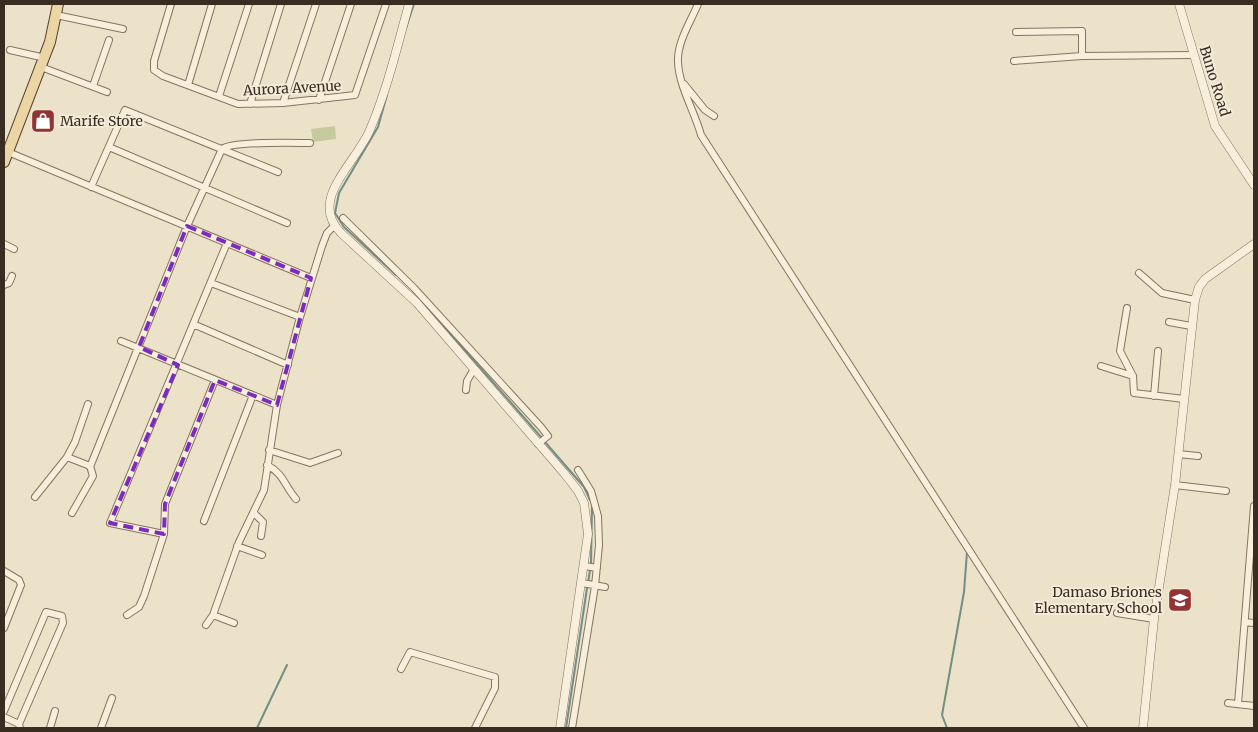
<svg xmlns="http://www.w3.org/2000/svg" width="1258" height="732" font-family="Merriweather,serif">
	<rect width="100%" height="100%" fill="#ece1c9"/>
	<path fill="#c5ca9d" d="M335,126L336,139L313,142L311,129Z"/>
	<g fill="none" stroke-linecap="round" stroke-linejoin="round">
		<path stroke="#708f87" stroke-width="2" d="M406,28L414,4
			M387,95L378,127L339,193L335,213L344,227L396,275
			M427,307L541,437
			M545,442L584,487L590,500
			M591,564L592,507
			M588,583L590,570
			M257,728L287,665
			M566,728L587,588
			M947,728L942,715L964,592L967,552"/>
		<defs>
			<path id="minor" d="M171,4L154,61V70L163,76L238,104L283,103L355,95L386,4
				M698,4C691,21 677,42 678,62C679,87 695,112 701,135L1084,728
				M56,15L123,29
				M1016,32L1082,31V56
				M10,50L45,58
				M1014,61L1082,56L1194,55
				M41,67L107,92
				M684,84L705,110L714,116
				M188,85L212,4
				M93,86L109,40
				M219,96L249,4
				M319,100L351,4
				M283,103L316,4
				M250,104L281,4
				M109,147L287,223
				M8,152L311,278
				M91,187L125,110L278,172
				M343,218L414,288L541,427L548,436L538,444
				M4,244L14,249
				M1139,273L1162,293L1195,300
				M211,283L300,317
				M4,285L9,283L12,276
				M1127,308L1120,351L1133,376L1134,393L1184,399
				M1169,322L1191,326
				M193,324L288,365
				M121,341L277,405
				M1101,366L1133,376
				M466,390L467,381L474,369
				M1154,396L1158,351
				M269,450L310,463L338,453
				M1178,454L1198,456
				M267,465C284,474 284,485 296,499
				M90,467L187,226L222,149C232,141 293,143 310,143
				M1175,485L1226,491
				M35,497L67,457
				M72,513L93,476L90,466L67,457L75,442L88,404
				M254,513L263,522L261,536
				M204,521L253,395
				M164,534L110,523L227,243
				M237,546L262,555
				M585,566L597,568
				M4,571L19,580L21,585L4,628
				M582,583L605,587
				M1117,613L1154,619
				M127,615L139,607L144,596L164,534L165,504L215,380
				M213,615L234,623
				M1245,622L1254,623
				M206,625L213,615L239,542L264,490L277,405L300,317L322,246L327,233L334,226
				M401,669L410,652L495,677V688L475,728
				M1228,703L1254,706
				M1238,704L1254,506
				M4,711L46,612L62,616L63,623L19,724L20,728
				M4,717L19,724
				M50,728L55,711
				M101,728L112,698
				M572,728L595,586L599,545L598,516L591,491L578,470"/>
			<path id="tertiary" d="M409,4C397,47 387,91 369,132C360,152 332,182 330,202C328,214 333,225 341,233L417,303L564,473L578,491L584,503L588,534L560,728
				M1179,4L1215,126L1254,185
				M1143,728L1154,619L1175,485L1195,300L1199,287L1205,279L1254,244"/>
			<path id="primary" d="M4,162L50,42L58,4"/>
		</defs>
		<use href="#minor" stroke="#87745f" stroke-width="8"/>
		<use href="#tertiary" stroke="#87745f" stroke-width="9"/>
		<use href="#primary" stroke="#554232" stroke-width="12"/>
		<use href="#minor" stroke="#f7efdc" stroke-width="6"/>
		<use href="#tertiary" stroke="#f7efdc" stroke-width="8"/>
		<use href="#primary" stroke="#ecd5a4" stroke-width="10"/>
	</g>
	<path fill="none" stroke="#7b2cbf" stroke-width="4" stroke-dasharray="10 6" stroke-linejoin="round" d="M187,226L311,278L277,405L215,380L165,504L164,534L110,523L178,365L139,347Z"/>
	<defs>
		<symbol id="shop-square" viewBox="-11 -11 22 22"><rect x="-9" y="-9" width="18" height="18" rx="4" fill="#923334" stroke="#f4ecd8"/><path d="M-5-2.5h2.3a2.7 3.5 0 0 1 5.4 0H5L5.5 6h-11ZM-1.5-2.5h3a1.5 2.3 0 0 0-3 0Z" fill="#fff"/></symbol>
		<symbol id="school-square" viewBox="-11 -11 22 22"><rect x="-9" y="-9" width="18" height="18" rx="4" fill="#923334" stroke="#f4ecd8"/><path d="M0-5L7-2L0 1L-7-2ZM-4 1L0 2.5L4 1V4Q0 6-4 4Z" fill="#fff"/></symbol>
	</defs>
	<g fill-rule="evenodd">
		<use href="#shop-square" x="29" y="107" width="28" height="28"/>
		<use href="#school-square" x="1166" y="586" width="28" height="28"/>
	</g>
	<g text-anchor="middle" stroke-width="4" stroke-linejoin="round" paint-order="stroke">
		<g font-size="14" fill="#392c21" stroke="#f4ecd8">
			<text transform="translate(1215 81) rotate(73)" y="5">Buno Road</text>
			<text transform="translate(292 88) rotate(-3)" y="5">Aurora Avenue</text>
		</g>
		<g font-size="14" fill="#392c21" stroke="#f4ecd8" text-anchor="start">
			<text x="60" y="126">Marife Store</text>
			<text x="1162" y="597" text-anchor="end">Damaso Briones<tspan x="1162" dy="16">Elementary School</tspan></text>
		</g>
	</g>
	<rect width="1258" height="732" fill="none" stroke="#392c21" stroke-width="10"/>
</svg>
